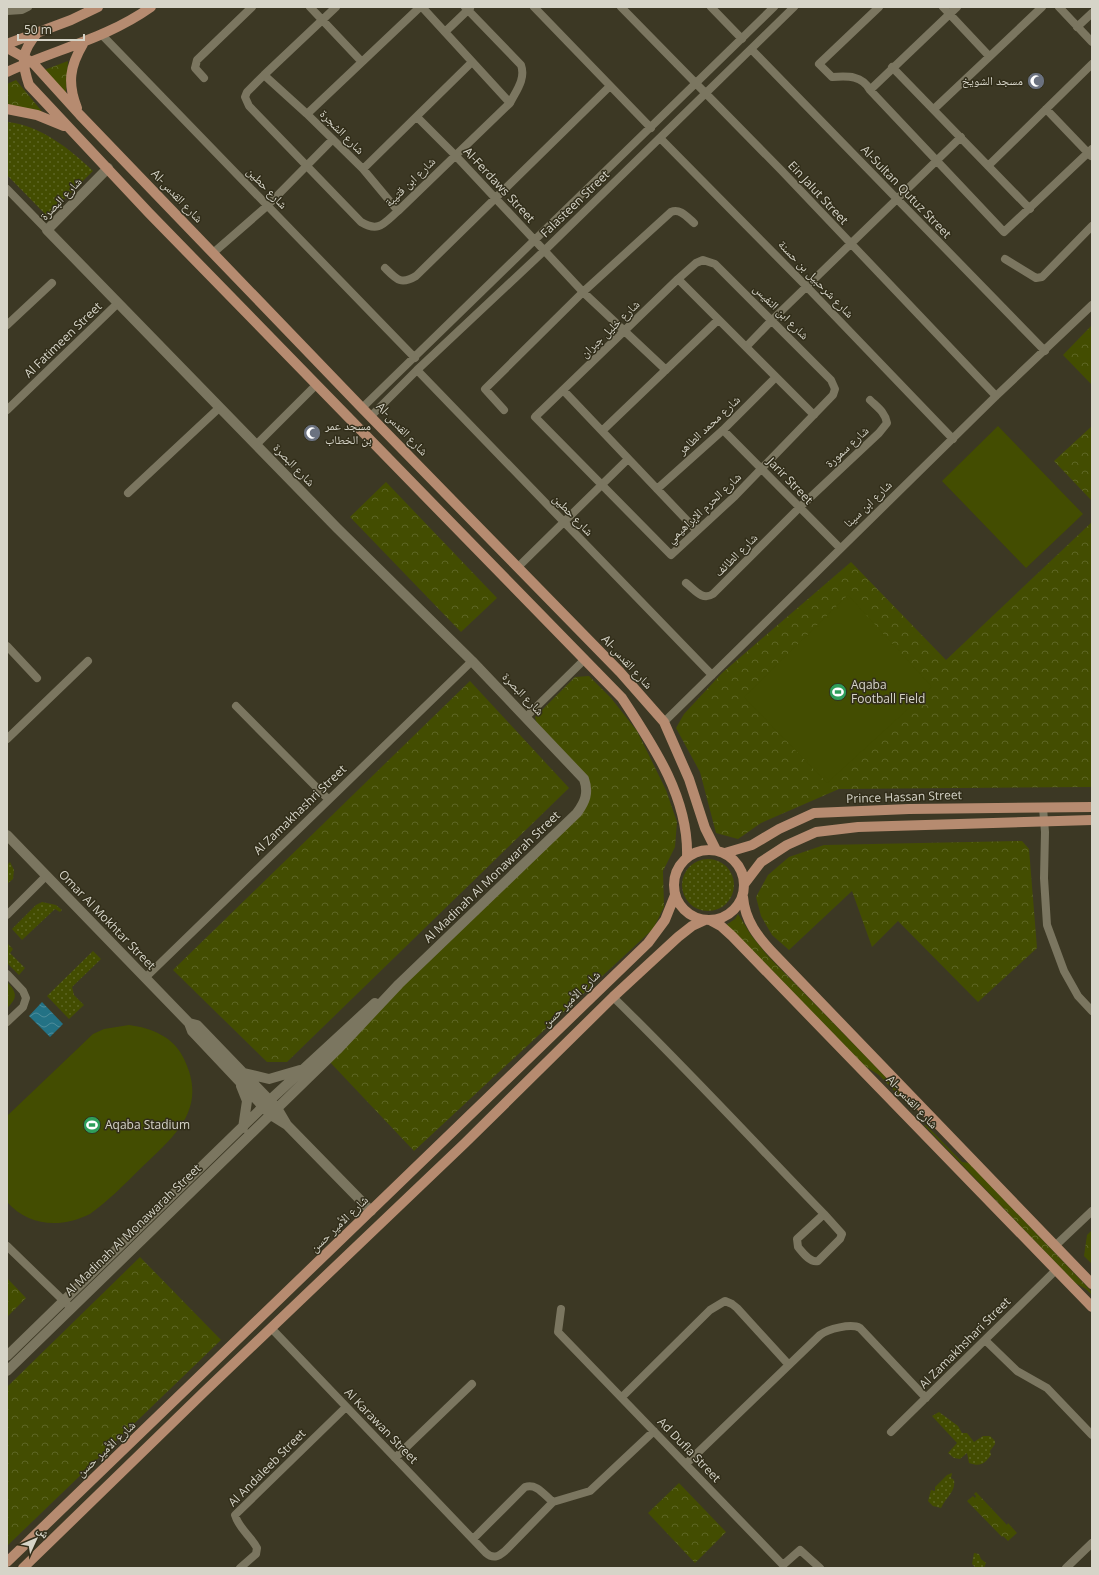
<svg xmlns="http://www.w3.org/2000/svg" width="1099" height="1575" font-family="'Open Sans','Noto Naskh Arabic',sans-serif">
	<defs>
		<pattern id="grass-dots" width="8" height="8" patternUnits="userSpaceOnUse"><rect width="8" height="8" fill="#434d01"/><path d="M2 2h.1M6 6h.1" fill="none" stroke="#5d6625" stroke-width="1.8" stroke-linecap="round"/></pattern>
		<pattern id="park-crowns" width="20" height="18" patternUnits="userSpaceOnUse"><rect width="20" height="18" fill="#434d01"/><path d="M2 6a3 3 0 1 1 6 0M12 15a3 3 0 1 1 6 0" fill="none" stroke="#5d6625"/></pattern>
		<pattern id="water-waves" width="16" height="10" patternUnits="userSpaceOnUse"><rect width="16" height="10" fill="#237285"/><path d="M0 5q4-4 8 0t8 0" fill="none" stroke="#4d8c9a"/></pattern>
	</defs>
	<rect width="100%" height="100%" fill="#3c3824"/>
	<path fill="url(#grass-dots)" d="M7,122C40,125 70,149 93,171L47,216L7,175Z
		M682 885a26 26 0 1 1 52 0a26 26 0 1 1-52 0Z
		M10,862L14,870L13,879L7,884V865Z
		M42,902L56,905L62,910L60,912L55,909L22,940L12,929L36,905Z
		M7,943L13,949L10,953L25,968L19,975L7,963Z
		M93,951L101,959L72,987L74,995L84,1005L69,1019L47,996Z
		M939,1412L958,1426L962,1433H967L974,1442L983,1436H990L995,1441V1444L990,1451L991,1455C984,1464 981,1467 969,1463L967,1453L960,1459L954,1458L948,1453L957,1443L932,1416Z
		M952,1473L951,1478L954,1480C956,1492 946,1497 941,1508L933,1506L928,1501L931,1490L935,1491V1487L947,1475Z
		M974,1553L979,1554L981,1559L986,1563L984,1568H976L972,1564Z"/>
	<path fill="url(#park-crowns)" d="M68,61L66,92L64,93L44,70Z
		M16,80L44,114L7,105V84Z
		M1092,325V385L1063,355Z
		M1092,426V501L1054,461Z
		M386,482L497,598L461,632L350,517Z
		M1092,522V787L839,789L761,823L738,839L716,833L700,772L676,728L684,714L722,673L851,562L946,660Z
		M589,676L611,698L637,731L666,790L677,822L675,847L663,871L664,907L653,929L414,1151L327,1059L587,803V779L537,725L535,717L575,677Z
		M470,681L569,788L287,1062H267L173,970Z
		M1022,841L1029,849L1037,948L978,1002L898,921L872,947L852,891L789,950L772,935L761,916L756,897L768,875L789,857L824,845Z
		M738,914L751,935L767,955L913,1105L912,1107H910L879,1075L865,1066L726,925L735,919Z
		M7,982C17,992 18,998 7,1008Z
		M924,1125H926L962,1162L969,1163L1092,1292V1295L1086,1289L1075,1283Z
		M1092,1230V1264L1084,1256L1087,1235Z
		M140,1257L221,1340L7,1546V1387Z
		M7,1278L26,1298L7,1317Z
		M679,1483L726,1532L695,1563L648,1513Z
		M976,1492L1007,1525L1008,1523L1017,1533L1008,1541L1003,1536L1002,1537L967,1501L973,1496L975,1498L976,1496L974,1494Z"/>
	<path fill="#434d01" d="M998,426L1083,514L1026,568L942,481Z
		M848,595L932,687L827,783L744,697Z
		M129,1025C152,1028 174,1037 184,1059C209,1110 173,1137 140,1169C124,1185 108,1201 90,1214C62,1228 29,1227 7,1202V1116L93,1034L104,1029Z"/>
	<path fill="url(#water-waves)" d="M42,1002L63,1024L50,1037L29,1016Z"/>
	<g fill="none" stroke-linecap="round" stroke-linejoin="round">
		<path stroke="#7b7660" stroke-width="8" d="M310,7L362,62
			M336,7L264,75L247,92L245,97L249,106L361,222C379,233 384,223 398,211L510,103C516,91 526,79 521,65L465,7
			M422,7L510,103
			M534,7L651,128
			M621,7L781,170L996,396
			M711,7L742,39
			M879,7L819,64L832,77C848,76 862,75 870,90L1004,232L1092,149
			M943,7L989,56
			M1059,7L1092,42
			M7,11L22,10L28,7
			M1077,27L1092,13
			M445,32L470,8
			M102,35L415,358
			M751,49L1045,351
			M892,67L1030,209
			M264,75L307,114L363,169L398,211
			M204,78L195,68L197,60L252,7
			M870,90L957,7
			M934,109L1042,7
			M1046,109L1091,156
			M307,114L420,7
			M417,117L455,155L583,292L666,370
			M660,138L807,287L953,439
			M988,166L1092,64
			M363,169L472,62
			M7,189L47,230
			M213,253L267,206L332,140
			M1005,259L1036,278L1042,277L1092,226
			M703,260L715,264L831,380L835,389L833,395L735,496L671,555L535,417L678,279L696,263Z
			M385,268C397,280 401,285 416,276L610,86
			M678,279L814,415
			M7,325L52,283
			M746,347L772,320L961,137
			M417,370L712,675
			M563,390L697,531
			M362,408L774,7
			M7,410L118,303
			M504,410L485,389L583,292L671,212C680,208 687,217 694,223
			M371,416L417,370L545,250L794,7
			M723,430L840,548
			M602,431L718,320
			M256,445L316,385
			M657,489L723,430L776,377
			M128,493L219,408
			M518,567L628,459
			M686,583C695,590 702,601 713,594L799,508L879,433L887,423C885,412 877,407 870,400
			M7,646L37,678
			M236,706L328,799
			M526,717L584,660
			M664,722L996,396L1092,305
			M7,739L88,661
			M1043,808L1045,832L1044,878L1047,925L1064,971L1078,996L1092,1011
			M7,915L46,876
			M7,974L23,991L26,998L23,1007L7,1022
			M145,978L472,661
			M613,997C685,1067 753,1141 824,1214L842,1234L840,1239L818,1261C810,1263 803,1253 798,1247L797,1239L824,1214
			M7,1246L68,1305
			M1055,1246L1092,1211
			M561,1309L558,1332L783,1565L800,1550L820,1568
			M272,1329L486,1553C493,1559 498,1557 505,1551L553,1502C544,1495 537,1483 525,1487L473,1539
			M985,1340L1017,1371L1047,1388L1092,1435
			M622,1397L710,1310L725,1301L732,1304L737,1308L789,1365
			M891,1432L1056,1270
			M395,1458L472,1384
			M686,1464L820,1335C828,1329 851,1323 860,1328L926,1398
			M553,1502L590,1491L654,1431
			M240,1568L256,1554L257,1548C251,1536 239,1529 235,1515L346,1407
			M1066,1568L1092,1543"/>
		<path stroke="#7b7660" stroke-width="10" d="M7,835L189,1023L192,1031L271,1115L287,1125L371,1211
			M189,1023L197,1025L277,1108L287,1125
			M244,1073L269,1079L300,1070
			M241,1086L247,1101L243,1128
			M7,1356L270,1100L375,1003
			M7,1371L337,1050L399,984L577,813C585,802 589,793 584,779L472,661L337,528L47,230L108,168"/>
		<path stroke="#b68b70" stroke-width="10" d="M38,32C21,52 21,61 29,85L149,213L622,698C653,745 689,798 687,857
			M7,44L71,20L98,7
			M7,48L32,62L80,115L362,408L620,672L664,722L689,779L705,828L716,850
			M7,72C56,49 106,39 151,7
			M77,108C67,83 70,66 83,44
			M7,109L37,115L64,126
			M674 885a35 35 0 1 1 70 0a35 35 0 1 1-70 0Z
			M725,853L752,845L779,829L814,813L909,809L1092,807
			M745,883L761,862L787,845L816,832L858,827L1092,820
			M743,897C745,921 758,937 774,954L1092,1284
			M710,920L721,926L732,936L1092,1307
			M7,1562L648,943L665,920L675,895
			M23,1568L204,1392L465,1143L613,997L678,937L692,926L705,920"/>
	</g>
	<defs>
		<symbol id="mosque-disc" viewBox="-11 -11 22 22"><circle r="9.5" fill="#6b7280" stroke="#322e1a"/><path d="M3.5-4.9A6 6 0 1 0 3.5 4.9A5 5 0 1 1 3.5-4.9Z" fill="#fff"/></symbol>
		<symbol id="stadium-disc" viewBox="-11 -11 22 22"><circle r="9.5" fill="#2e9e5b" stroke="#322e1a"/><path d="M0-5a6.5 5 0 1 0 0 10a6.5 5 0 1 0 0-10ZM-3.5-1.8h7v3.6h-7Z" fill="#fff"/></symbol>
	</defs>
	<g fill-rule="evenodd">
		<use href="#mosque-disc" x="1026" y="71" width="20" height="20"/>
		<use href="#mosque-disc" x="302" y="423" width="20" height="20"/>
		<use href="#stadium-disc" x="828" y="682" width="20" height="20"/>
		<use href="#stadium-disc" x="82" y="1115" width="20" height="20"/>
	</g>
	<g text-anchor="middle" stroke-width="3" stroke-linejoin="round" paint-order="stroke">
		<g font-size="12" fill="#d6d4c8" stroke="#322e1a" text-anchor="start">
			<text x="1023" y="85" text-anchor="end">مسجد الشويخ</text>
			<text x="325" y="430">مسجد عمر<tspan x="325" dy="14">بن الخطاب</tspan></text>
			<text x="851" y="689">Aqaba<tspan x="851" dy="14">Football Field</tspan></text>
			<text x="105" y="1129">Aqaba Stadium</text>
		</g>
		<g font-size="12" fill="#d6d4c8" stroke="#322e1a">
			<text transform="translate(342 132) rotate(45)" y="4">شارع الشجرة</text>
			<text transform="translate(410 182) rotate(-44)" y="4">شارع ابن قتيبة</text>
			<text transform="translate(499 185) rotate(47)" y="4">Al-Ferdaws Street</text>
			<text transform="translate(267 188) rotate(46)" y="4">شارع حطين</text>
			<text transform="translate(906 192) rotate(46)" y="4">Al-Sultan Qutuz Street</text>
			<text transform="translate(818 193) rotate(47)" y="4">Ein Jalut Street</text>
			<text transform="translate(177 196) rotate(46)" y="4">Al-شارع القدس</text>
			<text transform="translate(61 199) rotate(-46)" y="4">شارع البصرة</text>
			<text transform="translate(575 204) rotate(-44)" y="4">Falasteen Street</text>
			<text transform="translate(816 279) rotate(46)" y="4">شارع شرحبيل بن حسنة</text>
			<text transform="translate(781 312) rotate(45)" y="4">شارع ابن النفيس</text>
			<text transform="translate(610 329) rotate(-44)" y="4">شارع خليل جبران</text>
			<text transform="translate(63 340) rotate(-44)" y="4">Al Fatimeen Street</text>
			<text transform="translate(709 425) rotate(-43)" y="4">شارع محمد الطاهر</text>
			<text transform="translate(402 429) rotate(46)" y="4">Al-شارع القدس</text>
			<text transform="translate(847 447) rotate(-43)" y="4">شارع سمورة</text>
			<text transform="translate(294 465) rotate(46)" y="4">شارع البصرة</text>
			<text transform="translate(790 481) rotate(46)" y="4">Jarir Street</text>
			<text transform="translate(868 504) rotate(-44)" y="4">شارع ابن سينا</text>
			<text transform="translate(704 508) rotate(-43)" y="4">شارع الحرم الإبراهيمي</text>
			<text transform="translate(573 515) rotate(46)" y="4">شارع حطين</text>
			<text transform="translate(736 555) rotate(-45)" y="4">شارع الطائف</text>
			<text transform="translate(627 662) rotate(47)" y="4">Al-شارع القدس</text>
			<text transform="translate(523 694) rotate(46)" y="4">شارع البصرة</text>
			<text transform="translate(904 797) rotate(-2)" y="4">Prince Hassan Street</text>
			<text transform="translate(300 810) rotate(-44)" y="4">Al Zamakhashri Street</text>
			<text transform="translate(492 877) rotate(-44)" y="4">Al Madinah Al Monawarah Street</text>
			<text transform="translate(107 920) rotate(46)" y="4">Omar Al Mokhtar Street</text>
			<text transform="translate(571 999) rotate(-44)" y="4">شارع الأمير حسن</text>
			<text transform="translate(912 1102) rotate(46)" y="4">Al-شارع القدس</text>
			<text transform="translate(339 1224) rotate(-44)" y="4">شارع الأمير حسن</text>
			<text transform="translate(133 1230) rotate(-44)" y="4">Al Madinah Al Monawarah Street</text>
			<text transform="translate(965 1343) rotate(-45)" y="4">Al Zamakhshari Street</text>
			<text transform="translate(381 1426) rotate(46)" y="4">Al Karawan Street</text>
			<text transform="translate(106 1449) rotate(-43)" y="4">شارع الأمير حسن</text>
			<text transform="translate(689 1450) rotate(46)" y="4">Ad Dufla Street</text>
			<text transform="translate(267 1468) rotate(-45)" y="4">Al Andaleeb Street</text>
		</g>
	</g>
	<rect width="1099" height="1575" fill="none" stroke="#d6d4c8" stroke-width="16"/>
	<g transform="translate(36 1539) rotate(46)" stroke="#322e1a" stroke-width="3" paint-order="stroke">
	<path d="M0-3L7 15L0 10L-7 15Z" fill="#d6d4c8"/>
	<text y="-6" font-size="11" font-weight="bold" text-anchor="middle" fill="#d6d4c8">ش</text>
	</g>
	<path d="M18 34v6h66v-6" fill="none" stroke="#d6d4c8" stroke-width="2"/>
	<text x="24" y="34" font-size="12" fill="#d6d4c8" stroke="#322e1a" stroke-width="3" paint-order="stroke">50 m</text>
</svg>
